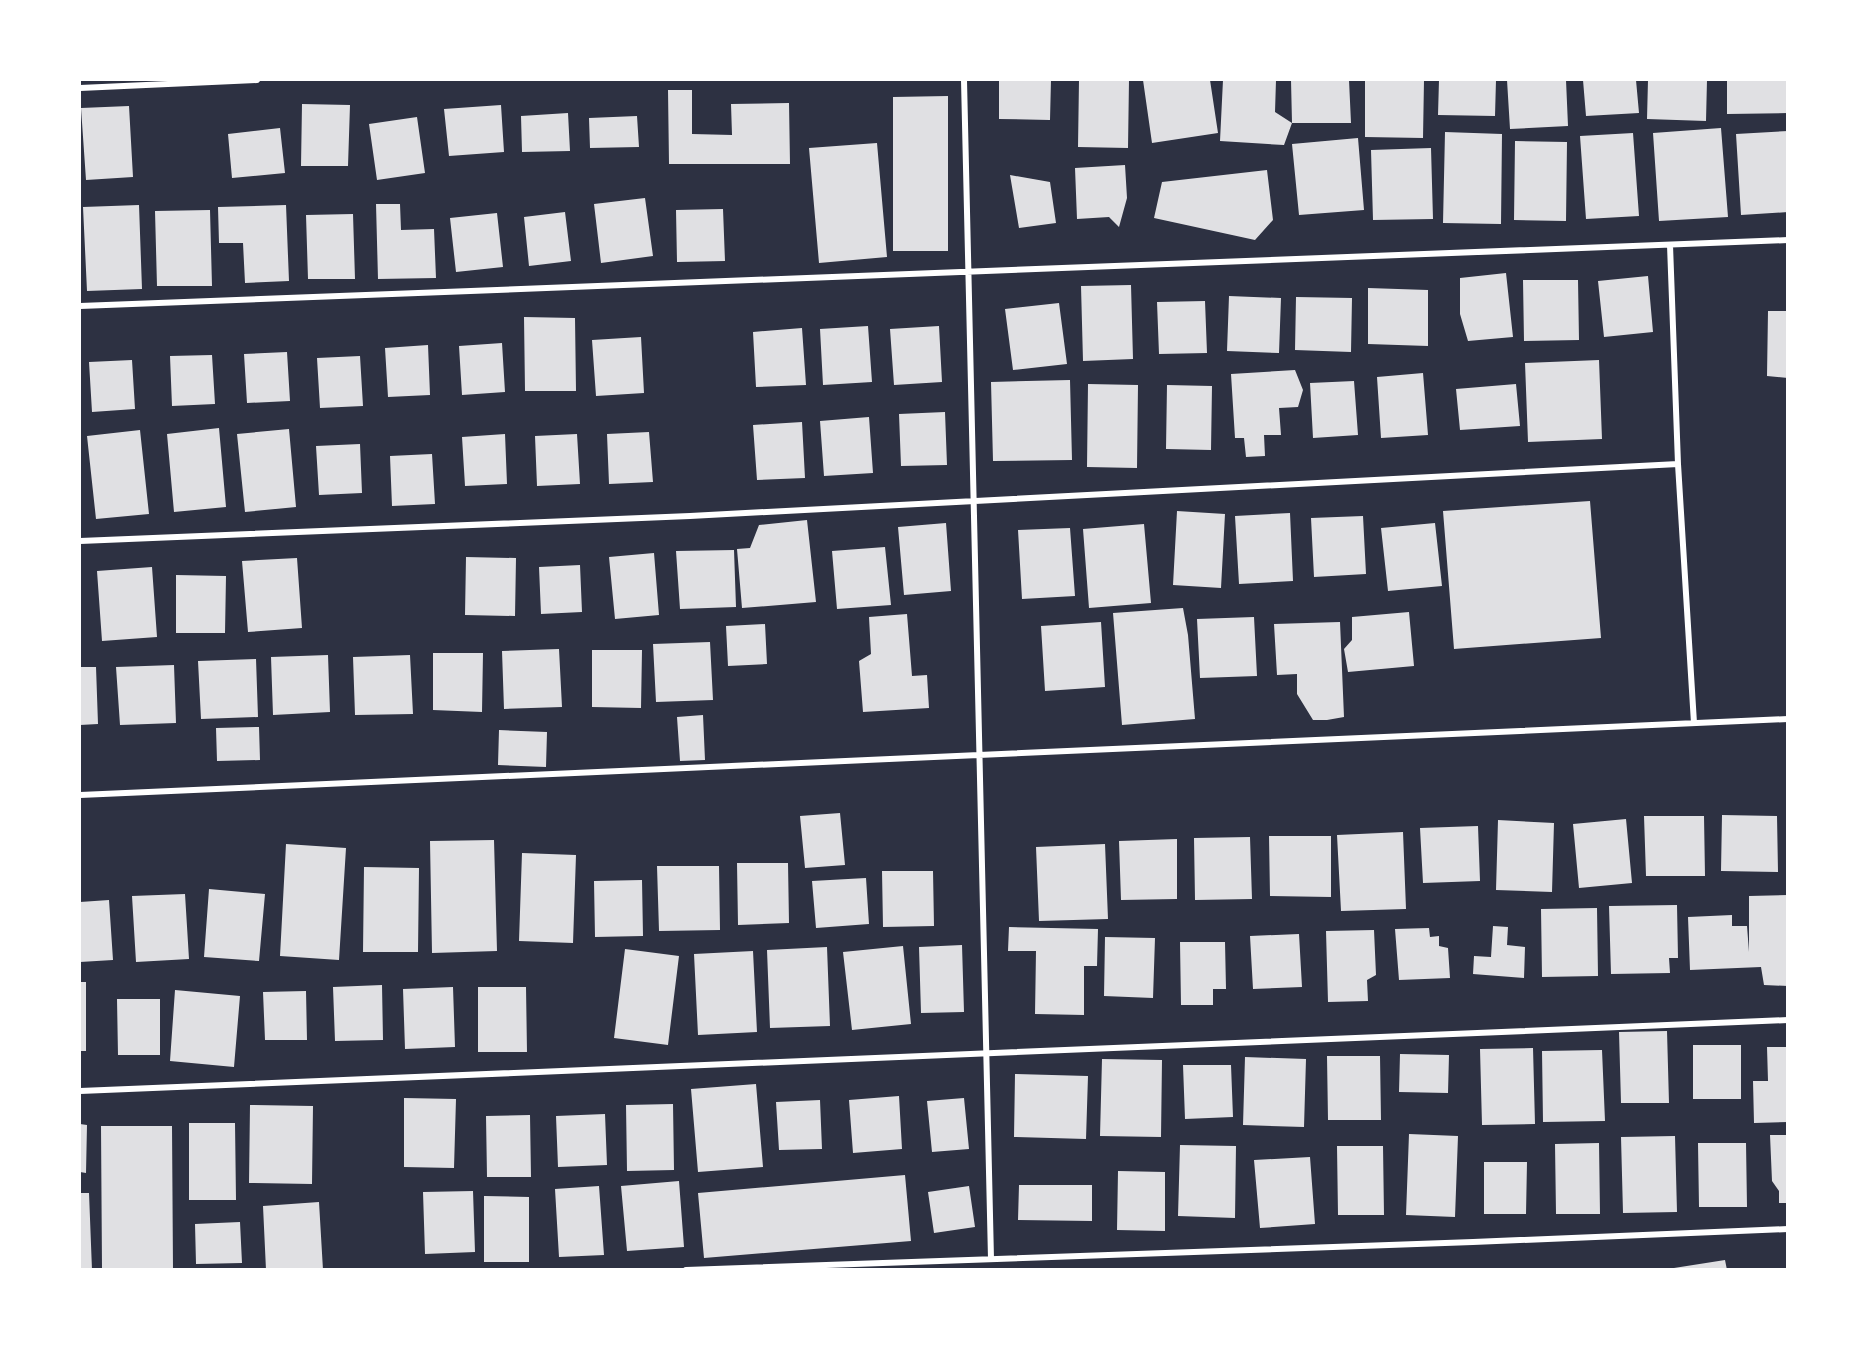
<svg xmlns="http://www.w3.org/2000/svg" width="1867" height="1349" font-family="'Asap Condensed',sans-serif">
	<rect width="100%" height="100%" fill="#2d3142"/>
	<path fill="#e0e0e3" d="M999,80H1051L1050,120L999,119Z
		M1079,80H1129L1128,148L1078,147Z
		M1143,80H1210L1218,133L1152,143Z
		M1223,80H1276L1275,112L1292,123L1284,145L1220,141Z
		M1291,80H1349L1351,123H1292Z
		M1365,80H1424L1423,138L1365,137Z
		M1439,80H1496L1495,116L1438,115Z
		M1507,80H1566L1568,126L1510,129Z
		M1583,80H1636L1639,113L1586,116Z
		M1648,80H1707L1706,121L1647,119Z
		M1727,80H1788V113L1727,114Z
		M668,90H692V134L732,135L731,104L789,103L790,164H669Z
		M948,96V251H893V97Z
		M302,104L350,105L348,166H301Z
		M501,105L504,152L449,156L444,109Z
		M129,106L133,177L86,180L81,108Z
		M568,113L570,151L522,152L521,116Z
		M637,116L639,147L590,148L589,118Z
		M417,117L425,173L377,180L369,124Z
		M280,128L285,173L232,178L228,134Z
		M1721,128L1728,217L1659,221L1653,133Z
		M1788,131V212L1741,215L1736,134Z
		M1445,132L1502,134L1501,224L1443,223Z
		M1633,133L1639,216L1586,219L1580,136Z
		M1358,138L1364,210L1299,215L1292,144Z
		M1515,141L1567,142L1566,221L1514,220Z
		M877,143L887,257L819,263L809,148Z
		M1431,148L1433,219L1373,220L1371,150Z
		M1125,165L1127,198L1119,227L1109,217L1077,219L1075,168Z
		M1267,170L1273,220L1255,240L1154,218L1162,182Z
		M1010,175L1050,182L1056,223L1019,228Z
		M645,198L653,256L601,263L594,204Z
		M376,204H400L401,230L434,229L436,278L378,279Z
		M139,205L142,289L87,291L83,207Z
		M286,205L289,281L245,283L243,243H219L218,207Z
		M723,209L725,261L677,262L676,210Z
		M210,210L212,286H157L155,211Z
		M565,212L571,261L529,266L524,217Z
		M497,213L503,267L456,272L450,218Z
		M353,214L355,279H308L306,215Z
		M1506,273L1513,337L1468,341L1460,314V278Z
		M1648,276L1653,332L1604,337L1598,281Z
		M1523,280H1578L1579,340L1524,341Z
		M1131,285L1133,359L1083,361L1081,286Z
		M1368,288L1428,290V346L1368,344Z
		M1229,296L1281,298L1279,353L1227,351Z
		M1296,297L1352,298L1351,352L1295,350Z
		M1205,301L1207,353L1159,354L1157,302Z
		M1059,303L1067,364L1013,370L1005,309Z
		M1768,311H1788V378L1767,376Z
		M524,317L575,318L576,391H525Z
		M868,326L872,382L823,385L820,329Z
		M939,326L942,382L894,385L890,329Z
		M802,328L806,385L756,387L753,332Z
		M641,337L644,393L596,396L592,340Z
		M502,343L505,392L462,395L459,346Z
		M428,345L430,395L388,397L385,348Z
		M287,352L290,401L247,403L244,354Z
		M212,355L215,404L172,406L170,356Z
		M360,356L363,406L320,408L317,358Z
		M132,360L135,409L92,412L89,362Z
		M1599,360L1602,439L1528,442L1525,363Z
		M1295,370L1303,390L1298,407L1279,408L1281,435H1264L1265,456L1246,457L1244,438H1235L1231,374Z
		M1423,373L1428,435L1381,438L1377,377Z
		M1070,380L1072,460L993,461L991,382Z
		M1354,381L1358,435L1313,438L1310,383Z
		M1088,384L1138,385L1137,468L1087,467Z
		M1516,384L1520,426L1460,430L1456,389Z
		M1167,385L1212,386L1211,450L1166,449Z
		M945,412L947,465L901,466L899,414Z
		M869,417L873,473L824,476L820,421Z
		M802,422L805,478L757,480L753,425Z
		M219,428L226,507L174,512L167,434Z
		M289,429L296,507L245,512L237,434Z
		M140,430L149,514L96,519L87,436Z
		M649,432L653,482L609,484L607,434Z
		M505,434L507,484L465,486L462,437Z
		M577,434L580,484L537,486L535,436Z
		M360,444L362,493L319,495L316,446Z
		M432,454L435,504L392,506L390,456Z
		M1590,501L1601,638L1454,649L1443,511Z
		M1177,511L1225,514L1221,588L1173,585Z
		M1290,513L1293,581L1239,584L1235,516Z
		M1363,516L1366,574L1314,577L1311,518Z
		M807,520L816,602L742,608L737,549L750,548L759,525Z
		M946,523L951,591L904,595L898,527Z
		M1435,523L1442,586L1388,591L1381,528Z
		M1144,524L1151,603L1089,608L1083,529Z
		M1070,528L1075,596L1022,599L1018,530Z
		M885,547L891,605L837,609L832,551Z
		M734,550L736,607L680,609L676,551Z
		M654,553L659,615L615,619L609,557Z
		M466,557L516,558L515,616L465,615Z
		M297,558L302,628L248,632L242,561Z
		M580,565L582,612L541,614L539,567Z
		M152,567L157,637L102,641L97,571Z
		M176,575L226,576L225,633H176Z
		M1183,608L1188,635L1195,719L1122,725L1113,613Z
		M1409,612L1414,666L1348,672L1344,649L1352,640V617Z
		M907,614L912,676L927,675L929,708L863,712L859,661L871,654L869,617Z
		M1254,617L1257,676L1200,678L1197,619Z
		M1101,622L1105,687L1045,691L1041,626Z
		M1340,622L1344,717L1327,720H1313L1297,694V674L1277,675L1274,624Z
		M765,624L767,664L728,666L726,626Z
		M710,642L713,700L656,702L653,644Z
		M559,649L562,707L504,709L502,651Z
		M592,650H642L641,708L592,707Z
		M433,653H483L482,712L433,710Z
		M328,655L330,712L273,715L271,657Z
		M410,655L413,714L355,715L353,657Z
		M256,659L258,717L201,719L198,661Z
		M174,665L176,723L120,725L116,667Z
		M80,667H96L98,724L80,725Z
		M703,715L705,760L680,761L677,717Z
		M259,727L260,760L217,761L216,728Z
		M499,730L547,732L546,767L498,765Z
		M840,813L845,865L805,868L800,816Z
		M1722,815L1777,816L1778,872L1721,871Z
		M1644,816H1704L1705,876H1646Z
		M1626,819L1632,883L1579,888L1573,824Z
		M1498,820L1554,823L1552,892L1496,890Z
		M1478,826L1480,881L1423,883L1420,828Z
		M1403,832L1406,909L1341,911L1337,835Z
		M1269,836H1331V897L1270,896Z
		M1250,837L1252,899L1195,900L1194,838Z
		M1177,839V899L1121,900L1119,841Z
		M494,840L497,951L432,953L430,841Z
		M286,844L346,848L339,960L280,956Z
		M1105,844L1108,919L1039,921L1036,847Z
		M522,853L576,855L573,943L519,941Z
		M737,863H788L789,923L738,925Z
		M657,866H719L720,930L659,931Z
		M364,867L419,868L418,952H363Z
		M882,871H933L934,926L883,927Z
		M866,878L869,924L816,928L812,881Z
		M642,880L643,936L595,937L594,881Z
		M209,889L265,894L259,961L204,957Z
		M185,894L189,959L136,962L132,896Z
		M1788,895V986L1764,985L1761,967L1690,970L1688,917L1732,915V926H1747L1749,952V896Z
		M109,900L113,960L80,962V902Z
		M1677,905L1678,958H1669L1670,973L1611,974L1609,906Z
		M1597,908L1598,976L1542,977L1541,909Z
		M1493,926L1508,927L1507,945L1525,947L1524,978L1473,974L1474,956L1491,957Z
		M1009,927L1098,929L1097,966H1084V1015L1035,1014L1036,951H1008Z
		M1429,928L1430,937L1439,936V946L1448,948L1450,978L1399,980L1395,929Z
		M1374,930L1376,975L1367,980L1368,1001L1328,1002L1326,931Z
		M1299,934L1302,987L1253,989L1250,936Z
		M1105,937L1155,938L1153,998L1104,996Z
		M1180,942H1225L1226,989H1213V1005H1181Z
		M962,945L964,1012L921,1013L919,947Z
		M903,946L911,1024L852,1030L843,952Z
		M827,947L830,1026L770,1028L767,950Z
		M625,949L679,956L668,1045L614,1038Z
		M753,951L757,1032L698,1035L694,954Z
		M80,982H86V1051H80Z
		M382,985L383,1040L335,1041L333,987Z
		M453,987L455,1047L405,1049L403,989Z
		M478,987H526L527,1052H478Z
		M175,990L240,996L234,1067L170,1061Z
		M306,991L307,1040H265L263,992Z
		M117,999H160V1055H118Z
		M1667,1031L1669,1103H1621L1619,1032Z
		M1693,1045H1741V1099H1693Z
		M1767,1047H1788V1122L1754,1123L1753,1081H1768Z
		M1533,1048L1535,1124L1482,1125L1480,1049Z
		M1602,1050L1605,1121L1543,1122L1542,1051Z
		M1400,1054L1449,1055L1448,1093L1399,1092Z
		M1327,1056H1380L1381,1120H1328Z
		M1245,1057L1306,1059L1304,1127L1243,1125Z
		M1102,1059L1162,1060L1161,1137L1100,1136Z
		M1183,1065H1231L1233,1117L1185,1119Z
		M1015,1074L1088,1076L1086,1139L1014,1137Z
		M756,1084L763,1167L698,1172L691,1089Z
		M899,1096L902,1149L853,1153L849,1100Z
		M404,1098L456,1099L454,1168L404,1167Z
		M964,1098L969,1149L932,1152L927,1101Z
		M820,1100L822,1149L779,1150L776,1102Z
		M673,1104L674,1170L627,1171L626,1105Z
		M250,1105L313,1106L312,1184L249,1183Z
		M605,1114L607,1165L558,1167L556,1116Z
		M530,1115L531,1177H487L486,1116Z
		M189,1123H235L236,1200H189Z
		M80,1124L87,1125L86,1173L80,1172Z
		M101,1126H172L173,1270H102Z
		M1409,1134L1458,1136L1455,1217L1406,1215Z
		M1770,1135H1788V1203H1779V1191L1772,1181Z
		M1675,1136L1677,1212L1623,1213L1621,1137Z
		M1599,1143L1600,1214H1556L1555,1144Z
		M1698,1143H1746L1747,1207H1699Z
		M1180,1145L1236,1146L1235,1218L1178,1216Z
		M1337,1146H1383L1384,1215H1338Z
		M1310,1157L1315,1224L1260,1228L1254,1160Z
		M1484,1162H1527L1526,1214H1484Z
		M1118,1171L1165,1172V1231L1117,1230Z
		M905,1175L911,1241L704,1258L698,1193Z
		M679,1181L684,1247L627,1251L621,1186Z
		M1019,1185H1092V1221L1018,1220Z
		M599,1186L604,1255L559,1257L555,1189Z
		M969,1186L975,1227L934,1233L928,1192Z
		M473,1191L475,1252L425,1254L423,1192Z
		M80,1193H89L92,1270H80Z
		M484,1196L529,1197V1262H484Z
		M319,1202L323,1270H266L263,1206Z
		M240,1222L242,1263L196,1264L195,1224Z
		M1725,1260L1727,1270H1675L1674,1268Z"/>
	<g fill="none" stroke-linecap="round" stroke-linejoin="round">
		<path stroke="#fff" stroke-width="6" d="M964,80L991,1259
			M80,88L257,80
			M1670,245L1678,464L1694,723
			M80,306L1788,240
			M80,541L690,516L1678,464
			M80,795L1788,719
			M80,1091L1788,1020
			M686,1270L1473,1242L1788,1229"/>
	</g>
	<rect width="1867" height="1349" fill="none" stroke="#ffffff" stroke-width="162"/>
</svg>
